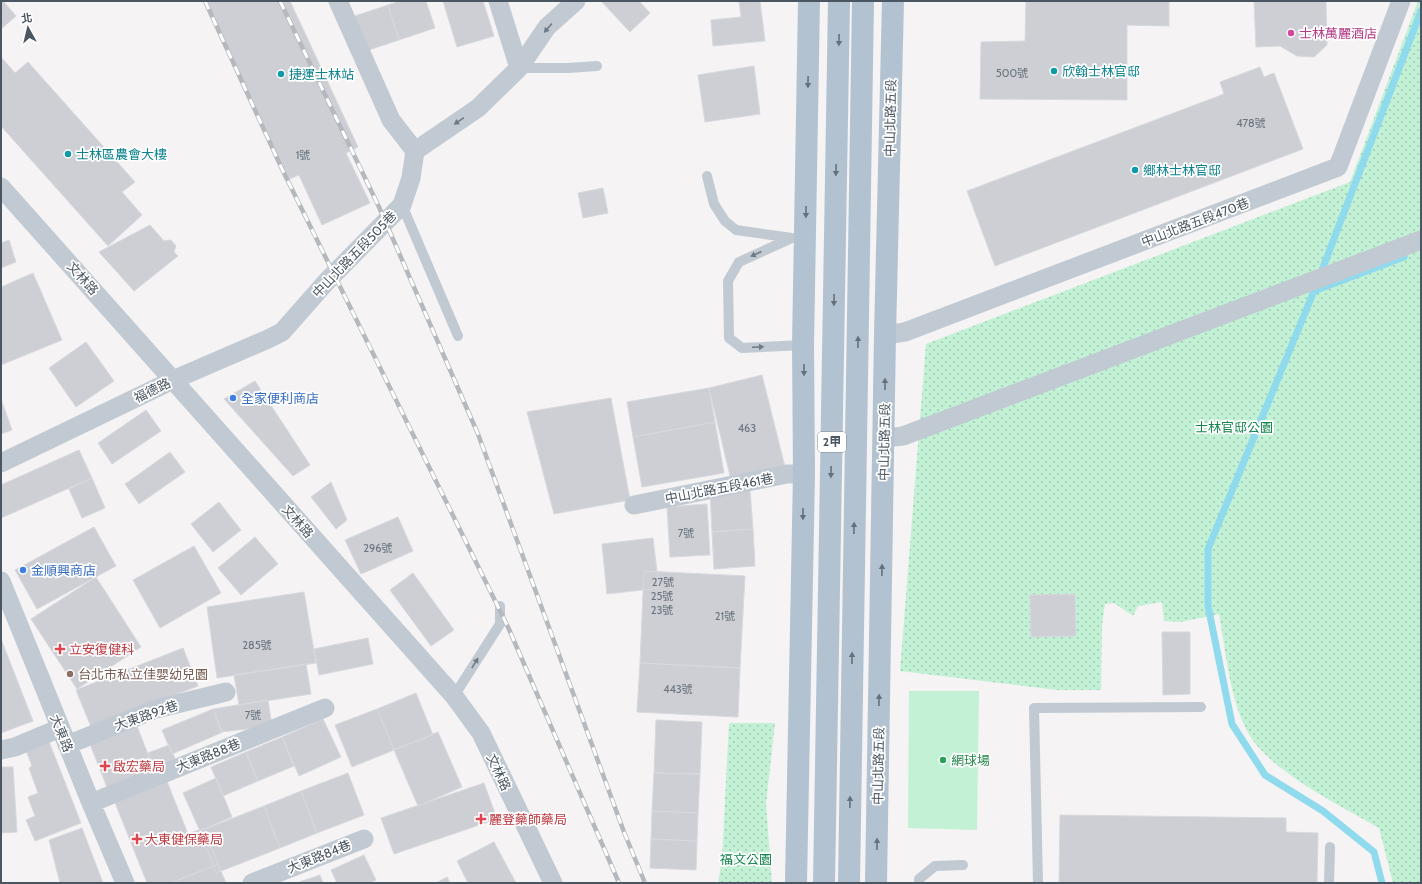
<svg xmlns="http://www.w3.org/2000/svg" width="1422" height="884" font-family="Cabin,'Noto Sans TC',sans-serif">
	<defs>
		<pattern id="green-dots" width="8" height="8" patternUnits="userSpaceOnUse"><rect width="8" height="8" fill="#c3f1d5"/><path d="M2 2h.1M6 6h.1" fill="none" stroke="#a0c6b0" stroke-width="1.8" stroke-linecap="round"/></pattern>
	</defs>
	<rect width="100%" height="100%" fill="#f5f3f3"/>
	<path fill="url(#green-dots)" d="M1418,1H1421V883H1393L1379,828C1341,806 1265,769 1246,729C1229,694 1226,652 1219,614L1181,622L1164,621L1162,602L1138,606L1133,616L1114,603L1105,604L1102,625L1101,690H1057L900,671L926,344L1350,182Z
		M729,723H775L766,804L772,883H718L722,859Z"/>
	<path fill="#c3f1d5" d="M909,691H979L977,830L908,828Z"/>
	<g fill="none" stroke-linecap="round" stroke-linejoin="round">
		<path stroke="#90daee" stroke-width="7" d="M1314,291L1404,257
			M1382,883L1374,852L1323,811L1265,775L1232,724L1208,606V549L1314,291L1421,11"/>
	</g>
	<path fill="#cdcfd5" stroke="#d7d9de" d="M1,1H3L16,16L1,29Z
		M204,1H290L358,147L346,153L370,203L322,225L299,175L287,180Z
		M400,1H426L435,28L399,40L388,5Z
		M443,1H483L494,36L457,47Z
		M601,1H639L650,13L630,32Z
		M739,1H760L765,41L713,46L711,20L741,17Z
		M1026,1H1169V26L1127,25V100L980,99L981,42L1025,41Z
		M1254,1H1326L1327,45L1314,57L1297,56L1280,46L1256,47Z
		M388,5L399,40L363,52L352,17Z
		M1,57L15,73L28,62L135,182L122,192L142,215L108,246L1,126Z
		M754,66L760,114L705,122L698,75Z
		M1260,67L1264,77L1274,73L1303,149L995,266L967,191L1224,94L1220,82Z
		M603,188L608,213L583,218L578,193Z
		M150,225L164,241L171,240L176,246L174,252L178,256L134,291L99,252Z
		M9,240L16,262L1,268V243Z
		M33,273L62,340L1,365V287Z
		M86,342L114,381L76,407L49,368Z
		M762,375L785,467L731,480L709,388Z
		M255,381L310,465L293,476L224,399Z
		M709,388L715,422L633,437L627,402Z
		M611,398L630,500L554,514L527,412Z
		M1,399L12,430L1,434Z
		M146,410L161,431L112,464L98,443Z
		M715,422L724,473L642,487L633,437Z
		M79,450L92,478L1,518V485Z
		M170,452L185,472L139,504L125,484Z
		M92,478L105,508L82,518L69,489Z
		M331,482L347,520L336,529L311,497Z
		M750,489L753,529L712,532L710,491Z
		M219,502L241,530L213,552L191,524Z
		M707,504L710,555L670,557L667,507Z
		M398,517L413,551L361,574L345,540Z
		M94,527L116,566L37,609L15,570Z
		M753,529L755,566L714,569L712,532Z
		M255,537L278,564L241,595L218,568Z
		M653,538L659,588L607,594L602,544Z
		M194,546L221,593L160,628L133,580Z
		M644,571L745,576L740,668L640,663Z
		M413,573L454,630L431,646L390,590Z
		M96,577L141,647L77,689L31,619Z
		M304,592L316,663L217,678L207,607Z
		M1075,594L1076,636L1031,637L1030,595Z
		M1162,632H1190V694L1163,695Z
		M368,638L373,664L319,675L314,649Z
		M1,639L33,721L1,733Z
		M183,648L198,686L91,727L76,690Z
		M640,663L740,668L738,717L637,712Z
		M306,664L311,694L239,705L234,675Z
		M416,693L433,735L394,750L377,709Z
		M268,700L272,726L221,732L213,709Z
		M213,709L223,732L172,754L162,730Z
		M377,709L394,750L352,767L335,725Z
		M323,719L341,757L299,776L282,737Z
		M656,720L702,722L700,774L654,773Z
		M135,721L155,772L108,790L88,739Z
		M438,732L462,787L418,806L394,750Z
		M282,737L294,766L258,781L246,752Z
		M48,739L81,823L35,841L26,820L35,816L28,797L38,793L29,768L32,766L25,748Z
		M169,745L176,761L155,770L148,753Z
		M246,752L258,781L223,796L211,767Z
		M1,767H13L17,832L1,833Z
		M348,773L364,815L317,833L301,791Z
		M654,773L700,774L698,813L652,811Z
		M216,778L232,817L200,831L183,793Z
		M166,779L188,834L204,828L218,864L171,883H147L114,800Z
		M484,783L497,819L394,854L381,818Z
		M301,791L317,833L280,848L264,806Z
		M264,806L280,848L216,873L200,831Z
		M652,811L698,813L697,841L651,839Z
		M1060,815L1286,818V832L1318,833L1317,883H1059Z
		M82,828L103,883H60L49,840Z
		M651,839L697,841L696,870L650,868Z
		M494,842L516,883H468L457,861Z
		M364,855L376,880L370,883H337L331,870Z
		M218,864L226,883H171Z
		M320,875L323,883H296Z
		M447,877L450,883H436Z"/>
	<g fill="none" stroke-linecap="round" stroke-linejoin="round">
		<path stroke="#c1cad2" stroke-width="10" d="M519,68H568L597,66
			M707,176L714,204L725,221L736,230L792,238
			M402,205L458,336
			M792,238L739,262L728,281L729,338L742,348L803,345
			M454,696L500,624V606
			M919,883V879L935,866L963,865
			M1038,883L1034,708L1201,707
			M1329,883L1330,847"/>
		<path stroke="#c1cad2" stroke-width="19" d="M338,1L391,120L415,151
			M498,1L519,68
			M1,187L454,696L481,733L553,883
			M885,335L905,332L1338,167L1401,1
			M884,438L903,436L1421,240
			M1,463L173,380L268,339L282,332L327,281L402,205L411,178L415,151L478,108L519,68L547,27L576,1
			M634,505L787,474H804
			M1,581L91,803L125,883
			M67,745L156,709L226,692
			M1,750L15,747L60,728
			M91,803L325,708
			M252,883L364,839"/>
		<path stroke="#b3c2d1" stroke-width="22" d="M796,883L804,474L803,345L809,1
			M824,883L839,1
			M849,883L863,1
			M876,883L885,335L893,1"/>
		<defs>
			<path id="rail" d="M205,1L282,169L508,627L619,883
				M280,1L379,207L478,434L624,832L645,883"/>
		</defs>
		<use href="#rail" stroke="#b5b8bd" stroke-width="4.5"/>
		<use href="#rail" stroke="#fff" stroke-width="3" stroke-dasharray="9" stroke-linecap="butt"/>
	</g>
	<defs><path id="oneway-solid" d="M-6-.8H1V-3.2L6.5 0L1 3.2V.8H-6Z"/></defs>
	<g fill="#6e7983">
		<use href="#oneway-solid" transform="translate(548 28) rotate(131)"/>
		<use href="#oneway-solid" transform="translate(459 121) rotate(146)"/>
		<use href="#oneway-solid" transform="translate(756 254) rotate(155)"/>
		<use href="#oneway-solid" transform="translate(758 347) rotate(-2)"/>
		<use href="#oneway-solid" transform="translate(475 663) rotate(-58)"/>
	</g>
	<g fill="#64717d">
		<use href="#oneway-solid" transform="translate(839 40) rotate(91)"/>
		<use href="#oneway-solid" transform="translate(808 82) rotate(91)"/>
		<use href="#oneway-solid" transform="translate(836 170) rotate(91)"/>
		<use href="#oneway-solid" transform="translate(806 212) rotate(91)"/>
		<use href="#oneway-solid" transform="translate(834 300) rotate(91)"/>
		<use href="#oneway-solid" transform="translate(858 342) rotate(-89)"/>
		<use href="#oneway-solid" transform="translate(804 370) rotate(90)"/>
		<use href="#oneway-solid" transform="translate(885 384) rotate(-90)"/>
		<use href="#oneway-solid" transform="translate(831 472) rotate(91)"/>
		<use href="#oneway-solid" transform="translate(803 514) rotate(91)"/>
		<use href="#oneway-solid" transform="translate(854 528) rotate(-89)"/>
		<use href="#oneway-solid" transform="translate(882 570) rotate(-89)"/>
		<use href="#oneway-solid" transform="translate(852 658) rotate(-89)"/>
		<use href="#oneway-solid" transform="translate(879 700) rotate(-89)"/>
		<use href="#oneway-solid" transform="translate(850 802) rotate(-89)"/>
		<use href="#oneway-solid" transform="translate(877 844) rotate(-89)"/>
	</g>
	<circle fill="#d1479c" stroke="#fff" stroke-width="1.5" cx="1291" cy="33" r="4"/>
	<g fill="#0f9aa8" stroke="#fff" stroke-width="1.5">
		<circle cx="1054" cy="71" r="4"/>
		<circle cx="281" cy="74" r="4"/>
		<circle cx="68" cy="154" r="4"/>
		<circle cx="1135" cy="170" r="4"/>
	</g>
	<g fill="#3f7fe0" stroke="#fff" stroke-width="1.5">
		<circle cx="233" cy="398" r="4"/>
		<circle cx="23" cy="570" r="4"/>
	</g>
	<g fill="#e0444e" stroke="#fff" stroke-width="1.5">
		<path d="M58 643h4v4h4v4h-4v4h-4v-4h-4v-4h4z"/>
		<path d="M103 760h4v4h4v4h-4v4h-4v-4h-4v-4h4z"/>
		<path d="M479 813h4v4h4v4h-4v4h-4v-4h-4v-4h4z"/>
		<path d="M135 833h4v4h4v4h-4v4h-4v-4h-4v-4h4z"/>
	</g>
	<circle fill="#8d6e63" stroke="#fff" stroke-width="1.5" cx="70" cy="674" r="4"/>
	<circle fill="#2e9e5b" stroke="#fff" stroke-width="1.5" cx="943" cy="760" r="4"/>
	<g text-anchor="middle" stroke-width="3.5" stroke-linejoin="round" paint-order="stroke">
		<g font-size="11" fill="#6b747e">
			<text x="1012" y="77">500號</text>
			<text x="1251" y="127">478號</text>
			<text x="303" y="159">1號</text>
			<text x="747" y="432">463</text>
			<text x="686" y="537">7號</text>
			<text x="378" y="552">296號</text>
			<text x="663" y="586">27號</text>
			<text x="662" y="600">25號</text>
			<text x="662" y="614">23號</text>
			<text x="725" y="620">21號</text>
			<text x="257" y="649">285號</text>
			<text x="678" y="693">443號</text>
			<text x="253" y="719">7號</text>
		</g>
		<rect fill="#fff" stroke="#808990" stroke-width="1" x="818" y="432" width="28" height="20" rx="3"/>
		<g font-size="12" font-weight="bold" fill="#4a5661">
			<text x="832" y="446">2甲</text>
		</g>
		<g font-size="13" fill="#b23c85" stroke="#fff" text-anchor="start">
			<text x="1299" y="38">士林萬麗酒店</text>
		</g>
		<g font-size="13" fill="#0d838f" stroke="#fff" text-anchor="start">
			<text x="1062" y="76">欣翰士林官邸</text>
			<text x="289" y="79">捷運士林站</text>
			<text x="76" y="159">士林區農會大樓</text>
			<text x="1143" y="175">鄉林士林官邸</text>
		</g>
		<g font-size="13" fill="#4a5661" stroke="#fff">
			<text transform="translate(890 118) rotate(-89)" y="5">中山北路五段</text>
			<text transform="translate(1195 222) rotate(-21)" y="5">中山北路五段470巷</text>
			<text transform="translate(354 254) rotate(-46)" y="5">中山北路五段505巷</text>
			<text transform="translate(83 278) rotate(48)" y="5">文林路</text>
			<text transform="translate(152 390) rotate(-26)" y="5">福德路</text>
			<text transform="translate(884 442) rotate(-89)" y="5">中山北路五段</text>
			<text transform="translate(719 488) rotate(-11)" y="5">中山北路五段461巷</text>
			<text transform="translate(298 521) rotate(48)" y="5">文林路</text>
			<text transform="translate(146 715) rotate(-19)" y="5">大東路92巷</text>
			<text transform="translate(62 733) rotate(68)" y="5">大東路</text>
			<text transform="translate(208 755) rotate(-22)" y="5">大東路88巷</text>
			<text transform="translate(878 766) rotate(-89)" y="5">中山北路五段</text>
			<text transform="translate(499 772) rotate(65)" y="5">文林路</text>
			<text transform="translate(319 856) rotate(-22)" y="5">大東路84巷</text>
		</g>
		<g font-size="13" fill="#366cbe" stroke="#fff" text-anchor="start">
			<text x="241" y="403">全家便利商店</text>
			<text x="31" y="575">金順興商店</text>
		</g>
		<g font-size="13" fill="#17864f" stroke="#fff">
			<text x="1234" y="432">士林官邸公園</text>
			<text x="746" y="864">福文公園</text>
		</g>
		<g font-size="13" fill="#be3a42" stroke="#fff" text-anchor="start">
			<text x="69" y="654">立安復健科</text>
			<text x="113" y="771">啟宏藥局</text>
			<text x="489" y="824">麗登藥師藥局</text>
			<text x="145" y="844">大東健保藥局</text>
		</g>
		<g font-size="13" fill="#785e54" stroke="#fff" text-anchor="start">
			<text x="78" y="679">台北市私立佳嬰幼兒園</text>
		</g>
		<g font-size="13" fill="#27864d" stroke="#fff" text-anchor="start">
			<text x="951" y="765">網球場</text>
		</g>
	</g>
	<rect width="1422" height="884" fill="none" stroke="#4a5661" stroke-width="4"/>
	<g transform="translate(28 28) rotate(352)" stroke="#ffffff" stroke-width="3" paint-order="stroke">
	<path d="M0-3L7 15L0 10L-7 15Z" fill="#4a5661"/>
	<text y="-6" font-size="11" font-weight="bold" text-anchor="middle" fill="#4a5661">北</text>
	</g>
</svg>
